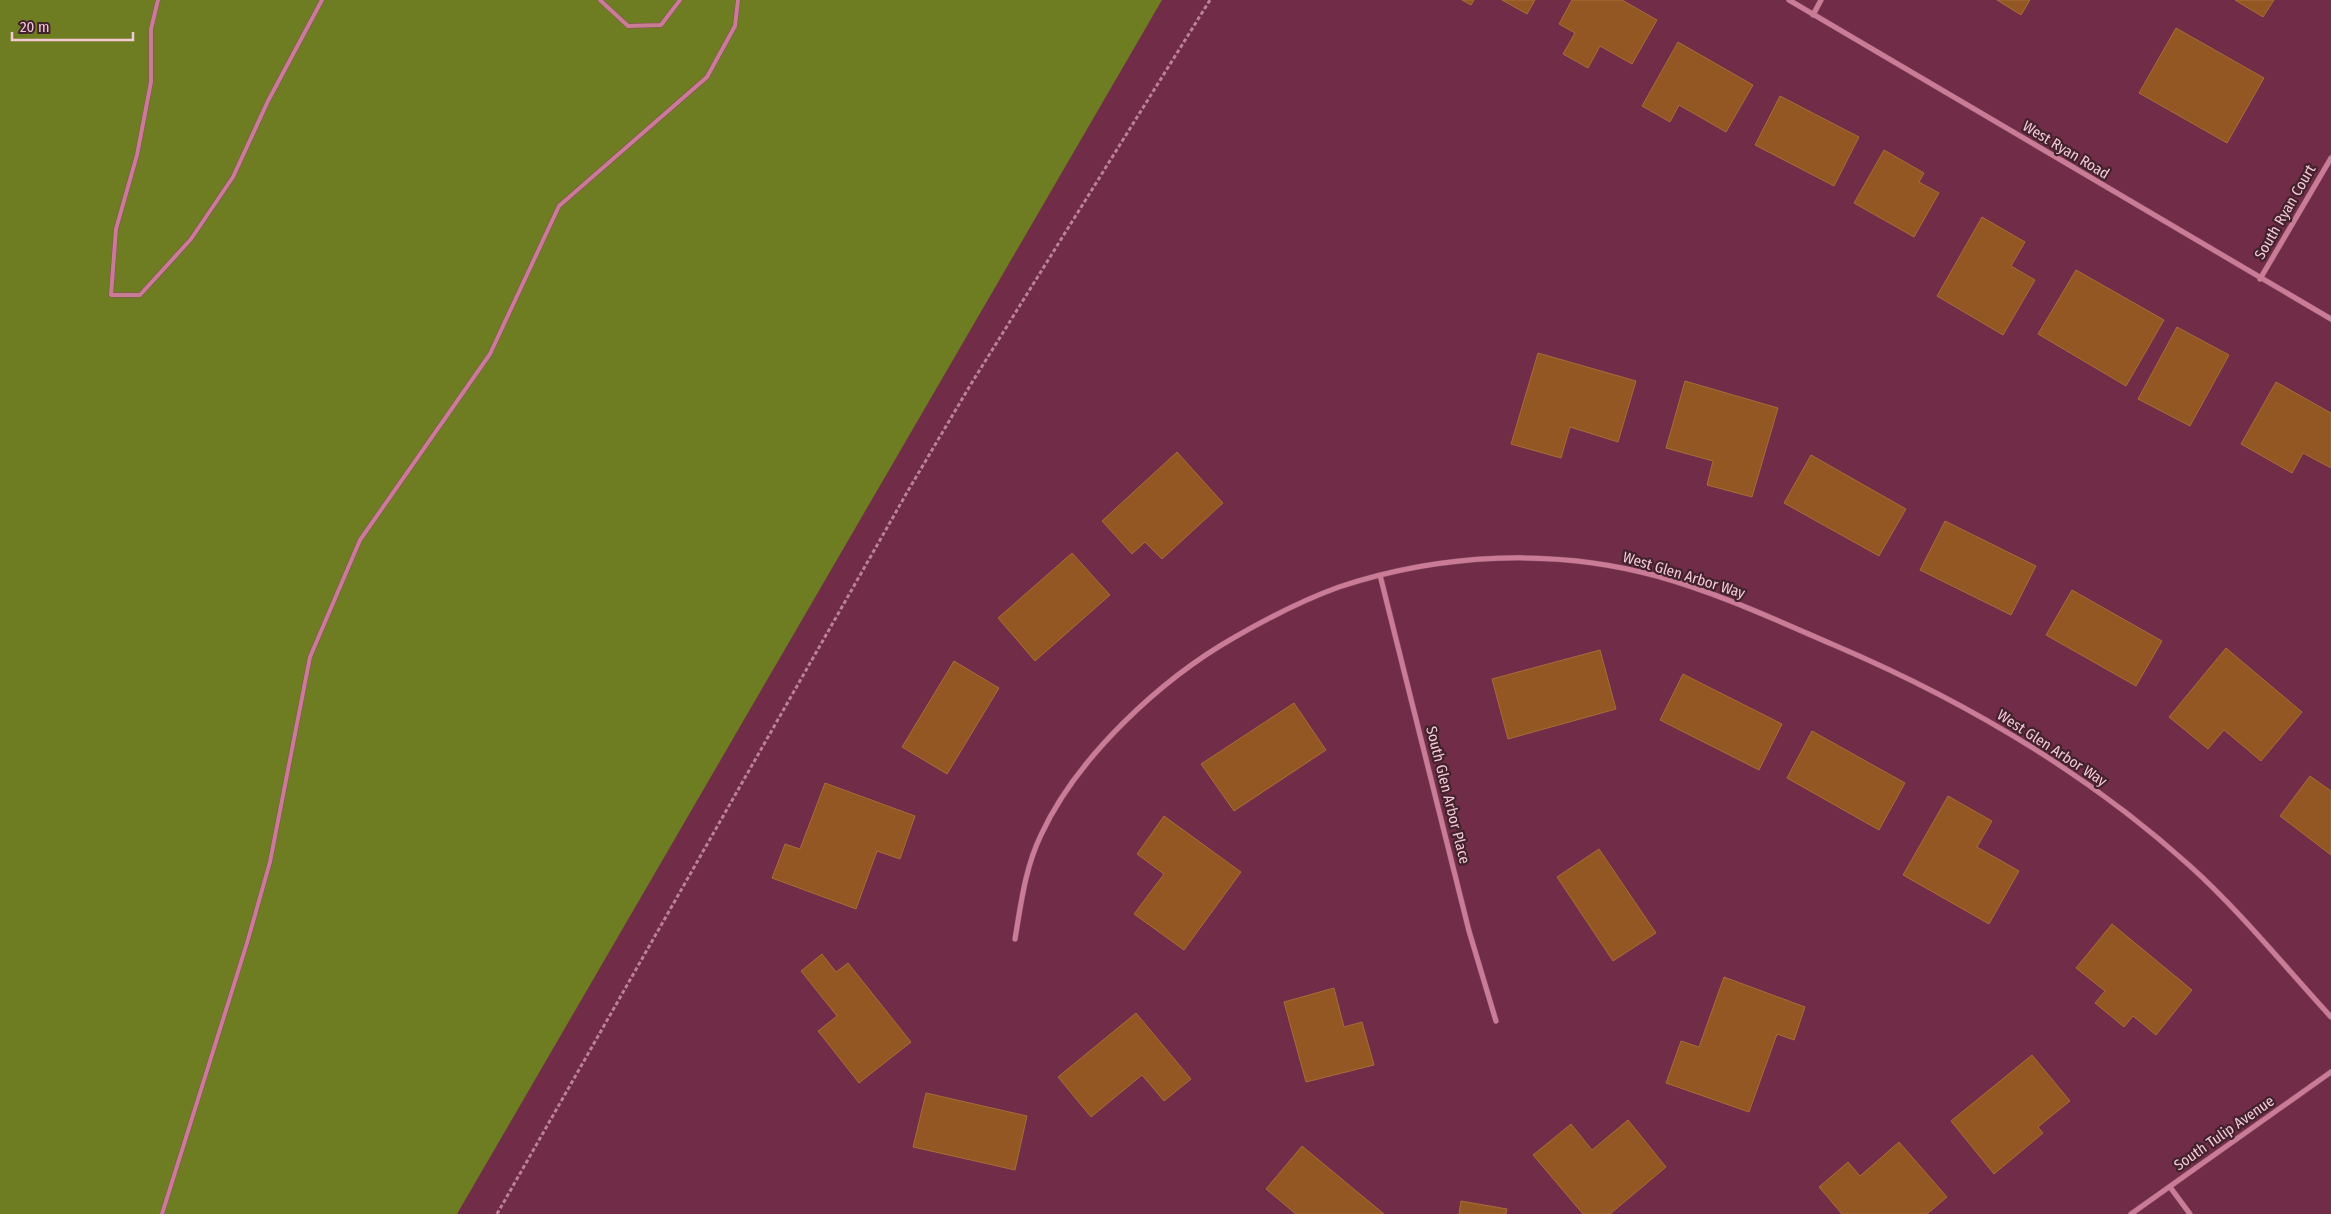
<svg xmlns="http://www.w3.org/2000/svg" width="2331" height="1214" font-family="'Fira Sans Condensed',sans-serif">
	<rect width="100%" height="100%" fill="#712c47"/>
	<path fill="#6e7d21" d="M0,0H1162L457,1214H0Z"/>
	<path fill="#925723" stroke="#a86c39" d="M1462,0H1474L1471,5Z
		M1502,0H1535L1527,14Z
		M1572,0H1622L1657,20L1632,64L1600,46L1588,68L1563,54L1575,33L1559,24Z
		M1997,0H2030L2021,15Z
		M2235,0H2274L2263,17Z
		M2176,28L2264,78L2227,143L2139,93Z
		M1678,42L1753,85L1726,132L1679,105L1670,122L1642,106Z
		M1780,96L1859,137L1834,186L1755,145Z
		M1884,150L1924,173L1919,182L1939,193L1914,237L1854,203Z
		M1982,217L2025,242L2011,266L2035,280L2003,335L1937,296Z
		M2076,270L2164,320L2126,386L2038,334Z
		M2177,327L2229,355L2190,426L2138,399Z
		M1538,353L1636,381L1618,442L1570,427L1561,458L1511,444Z
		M1685,381L1778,408L1752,497L1707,485L1713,461L1666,448Z
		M2276,382L2331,413V468L2303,453L2292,473L2241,444Z
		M1177,452L1223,503L1162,559L1145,542L1132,554L1102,521Z
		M1811,455L1906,509L1879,556L1784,503Z
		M1945,521L2036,566L2011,615L1920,570Z
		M1072,553L1110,595L1035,661L998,618Z
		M2072,590L2162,641L2136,686L2046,635Z
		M2226,648L2302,712L2261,761L2224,730L2208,749L2169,717Z
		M1600,650L1616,709L1508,739L1492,679Z
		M954,661L999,688L947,774L902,747Z
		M1683,674L1782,724L1759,770L1660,720Z
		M1294,703L1326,750L1234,811L1201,764Z
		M1812,731L1905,783L1879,830L1787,778Z
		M2310,776L2331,791V855L2280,816Z
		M825,783L915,816L900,859L877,851L856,909L772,878L785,844L800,849Z
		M1948,796L1992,821L1977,847L2019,871L1989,924L1903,875Z
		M1164,816L1241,872L1184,950L1134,914L1164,874L1137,854Z
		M1599,849L1656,933L1613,961L1557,877Z
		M2112,924L2192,990L2156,1035L2133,1016L2124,1027L2095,1003L2105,991L2076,968Z
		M822,954L836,972L848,963L911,1042L859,1083L818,1031L837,1016L801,971Z
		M1724,977L1805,1007L1794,1040L1777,1034L1749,1112L1666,1083L1681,1041L1699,1047Z
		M1334,988L1344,1027L1362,1022L1374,1065L1306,1082L1284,1002Z
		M1136,1013L1191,1079L1164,1101L1142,1075L1091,1117L1058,1077Z
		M2032,1055L2070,1101L2038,1127L2043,1133L1994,1174L1951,1121Z
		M926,1093L1027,1116L1015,1170L913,1147Z
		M1628,1120L1666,1167L1610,1214H1583L1533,1155L1571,1124L1592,1150Z
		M1899,1142L1947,1197L1927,1214H1842L1819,1187L1848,1162L1860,1176Z
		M1302,1146L1384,1214H1296L1266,1189Z
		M1461,1201L1507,1209L1506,1214H1459Z"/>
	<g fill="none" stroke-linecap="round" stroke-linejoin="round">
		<defs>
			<path id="lane" d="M158,0L151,29V82L137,155L116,229L111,295H140L191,239L233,177L268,101L322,0
				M600,0L628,26L661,25L680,0
				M162,1214L247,943L270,862L310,657L360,540L490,354L559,206L707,77L735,26L738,0"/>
			<path id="street" d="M1789,0L2331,319
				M1813,15L1821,0
				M2260,279L2331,158
				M1380,575L1469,931L1496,1021
				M1015,939C1021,904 1025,868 1041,835C1077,757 1161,679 1235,637C1268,618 1303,600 1339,587C1441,553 1554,548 1657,576C1718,593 1776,620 1834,645C1963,700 2086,772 2190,866C2239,910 2286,968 2331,1017
				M2170,1187L2190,1214
				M2131,1214L2331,1072"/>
		</defs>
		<use href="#lane" stroke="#864b63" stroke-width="5"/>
		<use href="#street" stroke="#864b63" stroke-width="6"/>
		<path stroke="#b98295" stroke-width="3" stroke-dasharray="4 2.5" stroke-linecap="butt" d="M497,1214L909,489L971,384L1210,0"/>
		<use href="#lane" stroke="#ca7c96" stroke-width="4"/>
		<use href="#street" stroke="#ca7c96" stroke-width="5"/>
	</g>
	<g text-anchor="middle" stroke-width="4.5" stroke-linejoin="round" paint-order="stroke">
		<g font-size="15" fill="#f4c9d6" stroke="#42222d">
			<text transform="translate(2066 150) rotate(31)" y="5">West Ryan Road</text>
			<text transform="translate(2285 212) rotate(-60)" y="5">South Ryan Court</text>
			<text transform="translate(1684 575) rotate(17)" y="5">West Glen Arbor Way</text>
			<text transform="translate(2052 748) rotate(33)" y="5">West Glen Arbor Way</text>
			<text transform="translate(1448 795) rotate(76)" y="5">South Glen Arbor Place</text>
			<text transform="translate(2224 1133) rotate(-35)" y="5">South Tulip Avenue</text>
		</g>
	</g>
	<path d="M12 32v8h121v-8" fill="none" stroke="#f4c9d6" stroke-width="2.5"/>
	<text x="20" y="32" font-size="15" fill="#f4c9d6" stroke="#42222d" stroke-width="4" paint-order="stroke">20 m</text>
</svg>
